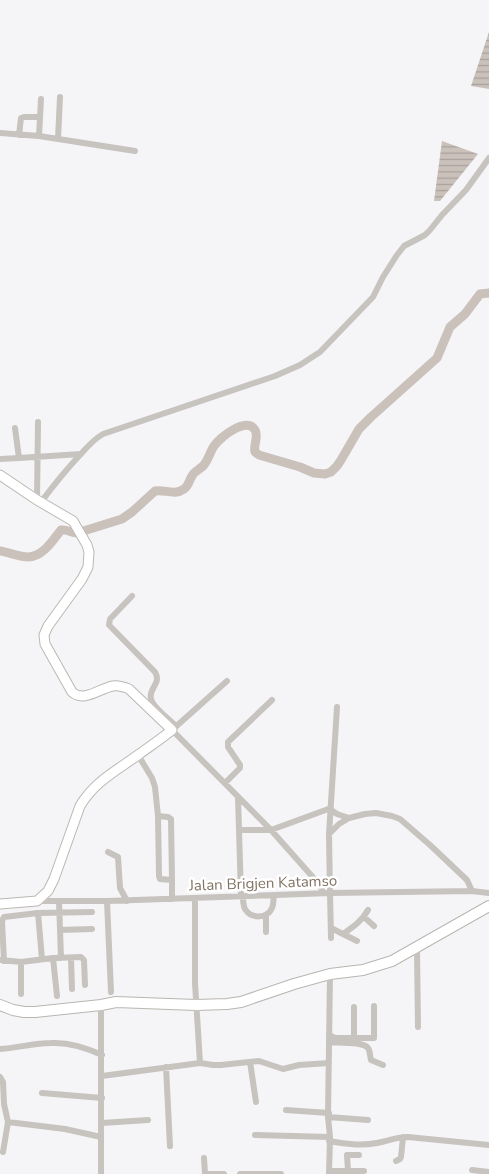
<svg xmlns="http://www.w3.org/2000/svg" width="489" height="1174" font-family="'Nunito Sans',sans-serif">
	<defs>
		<pattern id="water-rules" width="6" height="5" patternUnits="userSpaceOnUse" patternTransform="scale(1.25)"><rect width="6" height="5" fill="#cbc1bb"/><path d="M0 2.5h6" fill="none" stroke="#aaa19c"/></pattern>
	</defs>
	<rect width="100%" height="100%" fill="#f5f5f8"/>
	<path fill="url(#water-rules)" d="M489,32V89L471,86Z
		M442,141L478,154L440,201H434Z"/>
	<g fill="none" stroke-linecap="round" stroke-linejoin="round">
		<path stroke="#cbc1bb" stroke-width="9" d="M0,551C7,552 21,557 28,557C43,557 53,540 61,530C67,529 71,533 77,533L122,519L132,512L155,491C165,489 174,496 184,489C189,486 189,480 192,476C194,471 199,470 203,466C208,461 210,452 214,446C220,437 247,416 255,430C259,437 253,445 255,452L259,455L300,467L314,473L325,474L331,472L337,466L341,460L359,429L371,417L437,358L450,327L465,314L480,294L489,293"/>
		<defs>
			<path id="secondary" d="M0,475L37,500L73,521L87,545L89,552L88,567L82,579L48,626L44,635L45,644L72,692C84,703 100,688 113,686C119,685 124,687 129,689L172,730C161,739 149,747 138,755C116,771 94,782 80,806L54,879L48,891L37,901L0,904"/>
			<path id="primary" d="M0,1005L13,1010L24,1012H35L101,1005L116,1002L196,1005L227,1004L241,1002L294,984L330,974L363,970L392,961L489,906"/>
		</defs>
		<use href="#secondary" stroke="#bcb7b1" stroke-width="11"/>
		<use href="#primary" stroke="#bab5b0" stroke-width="12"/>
		<path stroke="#c7c3be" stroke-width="6" d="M0,133L39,136L135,151
			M19,135L21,118L24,117H40
			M39,136L41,99
			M58,139L60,97
			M19,458L81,454
			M0,459L19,458L15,428
			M37,500L38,422
			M41,502C53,486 66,470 79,456C86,448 94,439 103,434L275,376L300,365L320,352L373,297L383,277L397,255L404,246L425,235L430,230L442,215L466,190L489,158
			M132,596L110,619L109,625L155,672C162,684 148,688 151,699C153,708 169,719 176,726
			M227,681L172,730L271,830L318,883L324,893
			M138,755L152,778L155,787L158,816L159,876L160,879L172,880V899
			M225,783L240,768V765L228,747V742L272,700
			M238,797L241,896
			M331,810L337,814L349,818
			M158,816L168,817L171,819L172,880
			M240,830H271L331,808
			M329,834L339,824L349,818L365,814L376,813L392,816L400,819L430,845L467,880L472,891
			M108,852L118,857L120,888L127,901
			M243,896C243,901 243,905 245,909C251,919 267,919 272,908C274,904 273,900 274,896
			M195,898V983L200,1063
			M37,901H107L330,893L472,891L489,893
			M59,901L61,958
			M107,901L111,992
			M38,913L42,959
			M266,915V932
			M364,917L374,926
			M331,928L357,941
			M60,930L92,929
			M343,934C353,927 362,921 368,910
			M331,938L330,893L329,834L337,707
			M417,948L418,1027
			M53,958L57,996
			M71,958L72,989
			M1,960L21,962L53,958L81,957L84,960L85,985
			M4,961L2,921L4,917L38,913L92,912
			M21,962V994
			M101,1005V1174
			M329,1035L335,1038H354V1007
			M354,1038H374V1006
			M329,1042C337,1043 363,1041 368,1048C370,1051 370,1056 371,1060L383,1065
			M0,1049C17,1048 34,1043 51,1043C68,1042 87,1048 102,1055
			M250,1062L256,1102
			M166,1067L170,1146
			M102,1076L200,1063L213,1065H221L259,1061L283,1069L299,1065L329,1063
			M0,1077L3,1082L4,1104L8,1122L65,1129L101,1137
			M42,1093L102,1098
			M286,1110L329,1113
			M328,1117L368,1120
			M102,1123L148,1120
			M255,1135L330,1137
			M329,1141C346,1144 360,1146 377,1143C388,1141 396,1137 408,1137L489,1145
			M3,1152L8,1122
			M204,1158L205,1174
			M396,1161L400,1159L401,1157L403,1137
			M472,1170L489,1172
			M329,1171H364
			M348,1171L347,1155H359
			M205,1174H224
			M240,1174H281
			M329,1174L330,1137L328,1117L330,974"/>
		<use href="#secondary" stroke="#fff" stroke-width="9"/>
		<use href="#primary" stroke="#fff" stroke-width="10"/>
	</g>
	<g text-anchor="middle" stroke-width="5" stroke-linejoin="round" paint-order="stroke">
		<g font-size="15" fill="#807363" stroke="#fff">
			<text transform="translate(263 883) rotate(-2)" y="5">Jalan Brigjen Katamso</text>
		</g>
	</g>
</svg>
